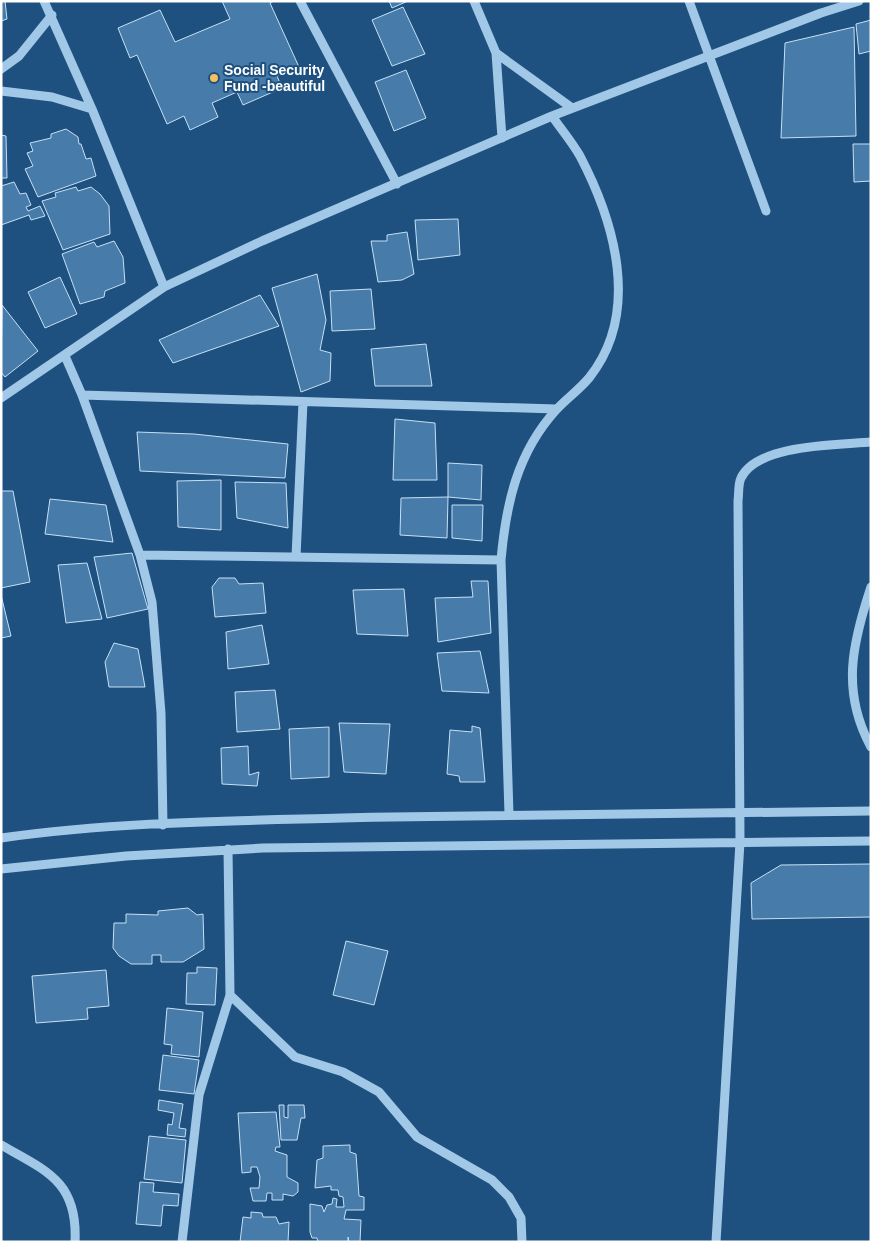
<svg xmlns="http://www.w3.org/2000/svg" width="872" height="1243" font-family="Helvetica,sans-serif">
	<rect width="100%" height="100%" fill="#1e517f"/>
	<path fill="#477ba9" stroke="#c6e0f6" d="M1,1H5L7,19L1,21Z
		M222,1H274L270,3L299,67L277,76L282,88L243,105L237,92L212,103L218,117L190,130L184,116L167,124L137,55L130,58L118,28L160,10L175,42L230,19Z
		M389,1H408L392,8Z
		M403,7L425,54L392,66L372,20Z
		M871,20V51L859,54L856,24Z
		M854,27L856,136L781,138L785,43Z
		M406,70L426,118L394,131L375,82Z
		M66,129L78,137L79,144H81L86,159L91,158L96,176L38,197L25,169L33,166L27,153L33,151L30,143L51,138V134Z
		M1,135L6,136L7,178H1Z
		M853,144H871V181L854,182Z
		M14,182L20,194L26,193L31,205L26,207L28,211L40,206L45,216L31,220L29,215L1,225V186Z
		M76,187L78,191L91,187L100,194L109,206L110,234L63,250L42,201L56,197L55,193Z
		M458,219L460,255L418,260L415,220Z
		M407,232L414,274L402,280L378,282L371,241H387V235Z
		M114,241L123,257L125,283L105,291L104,297L80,304L62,254L94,242L97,247Z
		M317,274L326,320L320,350L331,353L330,381L301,392L272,288Z
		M60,277L77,314L45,328L28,292Z
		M371,289L375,329L332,331L330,291Z
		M260,295L279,326L173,363L159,340Z
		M2,305L38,351L5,377L1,372Z
		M426,344L432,386H375L371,349Z
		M395,419L435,423L437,480H393Z
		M137,432L194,434L288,444L285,478L140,471Z
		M448,463L482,465L481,500L448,497Z
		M221,480V530L178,527L177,481Z
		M235,482L286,483L288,528L237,518Z
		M1,491H13L30,582L1,588Z
		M448,497L447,538L400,535L401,498Z
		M50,499L106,505L113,542L45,534Z
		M452,505H483L482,541L452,538Z
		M132,553L148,609L107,618L94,557Z
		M87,563L102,619L66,623L58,565Z
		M219,578H235L239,584L263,583L266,613L215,617L212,587Z
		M471,581H488L491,633L438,642L435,598L473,597Z
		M404,589L408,636L357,634L353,590Z
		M1,595L11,636L1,638Z
		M262,625L269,664L228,669L226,632Z
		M114,643L138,649L145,687H109L105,662Z
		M480,651L489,693L442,691L437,653Z
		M275,690L280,729L237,732L235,692Z
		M339,723L390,724L386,774L344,772Z
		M472,726L480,728L485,782H460L459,776L447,774L450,730L472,732Z
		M329,727V777L291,779L289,729Z
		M248,746L249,775L259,772L257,786L222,784L221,748Z
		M871,864V917L752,919L751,883L781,865Z
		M188,908L197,915L203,914L204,949L183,962H161V955H152V964H131L119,956L113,948L114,923H126V914L158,915V911Z
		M346,941L388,951L374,1005L333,995Z
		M197,967L217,968L215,1005L186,1004L187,973H197Z
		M106,970L109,1006L87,1008L88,1019L36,1023L32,976Z
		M167,1008L203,1012L199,1057L171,1054L172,1045L164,1044Z
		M163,1055L199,1060L194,1094L159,1090Z
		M159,1100L183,1104L179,1128L186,1129L185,1137L167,1135L168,1124L172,1125L174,1113L158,1110Z
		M279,1105H284V1117L288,1118V1105H304L305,1118H301L297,1140H281Z
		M276,1112L280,1147H276L275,1151L287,1155V1177L298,1183V1192L293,1196L283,1194V1200H272V1193H267L266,1201H253L250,1188H259L260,1177L257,1167H251V1172L242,1173L238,1113Z
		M149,1136L186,1140L182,1183L144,1179Z
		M350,1145V1152L356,1154L359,1196L364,1197V1210H346L344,1219L361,1220L360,1242H349L348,1237V1242H318L317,1238H312L310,1232V1204L322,1206L324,1212L327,1205L332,1204L333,1198L337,1199L336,1207H344L343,1197L339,1196L338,1190H331V1186L315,1188L317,1160L323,1158V1146Z
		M140,1182L154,1183L153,1192L179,1194L178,1206L163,1205L161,1226L136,1224Z
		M251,1212L262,1213L263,1217H276L279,1224L289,1222L288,1242H240L243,1217L251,1218Z"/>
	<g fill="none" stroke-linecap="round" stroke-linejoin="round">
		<path stroke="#a2c8e8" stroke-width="9" d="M44,1L92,109L164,287L262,241L552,116L821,13L859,1
			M300,1L397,184
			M474,1L496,53L502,138
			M689,1L766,211
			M496,53L572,108
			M1,69L19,56L52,15
			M1,91L52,97L92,109
			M65,356L82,395L140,555L152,602L161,713L163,825
			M82,395L556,409
			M1,398L164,287
			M140,555L501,560
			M296,557L303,402
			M871,587C852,644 841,692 871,747
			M509,814L501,560C506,504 517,453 556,410C566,399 579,390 589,378C641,313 615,223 580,156C572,142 561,129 552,116
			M1,838C113,822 228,821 342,818C518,814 694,813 871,811
			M1,869L126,856L263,848L871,841
			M230,995L295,1057L343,1072L379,1092L417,1137L492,1180L509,1197L521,1218L522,1242
			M1,1145C47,1171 78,1182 75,1242
			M182,1242L199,1095L230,995L228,849
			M716,1242L740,842L738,501C739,494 738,484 741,478C757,444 838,445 871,442"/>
	</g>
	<circle fill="#f7be62" stroke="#1e517f" stroke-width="2" cx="214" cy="78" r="5"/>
	<g text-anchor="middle" stroke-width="4" stroke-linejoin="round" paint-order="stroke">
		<g font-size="14" font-weight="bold" fill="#fff" stroke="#1e517f" text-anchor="start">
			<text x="224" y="75">Social Security<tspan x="224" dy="16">Fund -beautiful</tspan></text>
		</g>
	</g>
	<rect width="872" height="1243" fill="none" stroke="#ffffff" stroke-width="5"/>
</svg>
